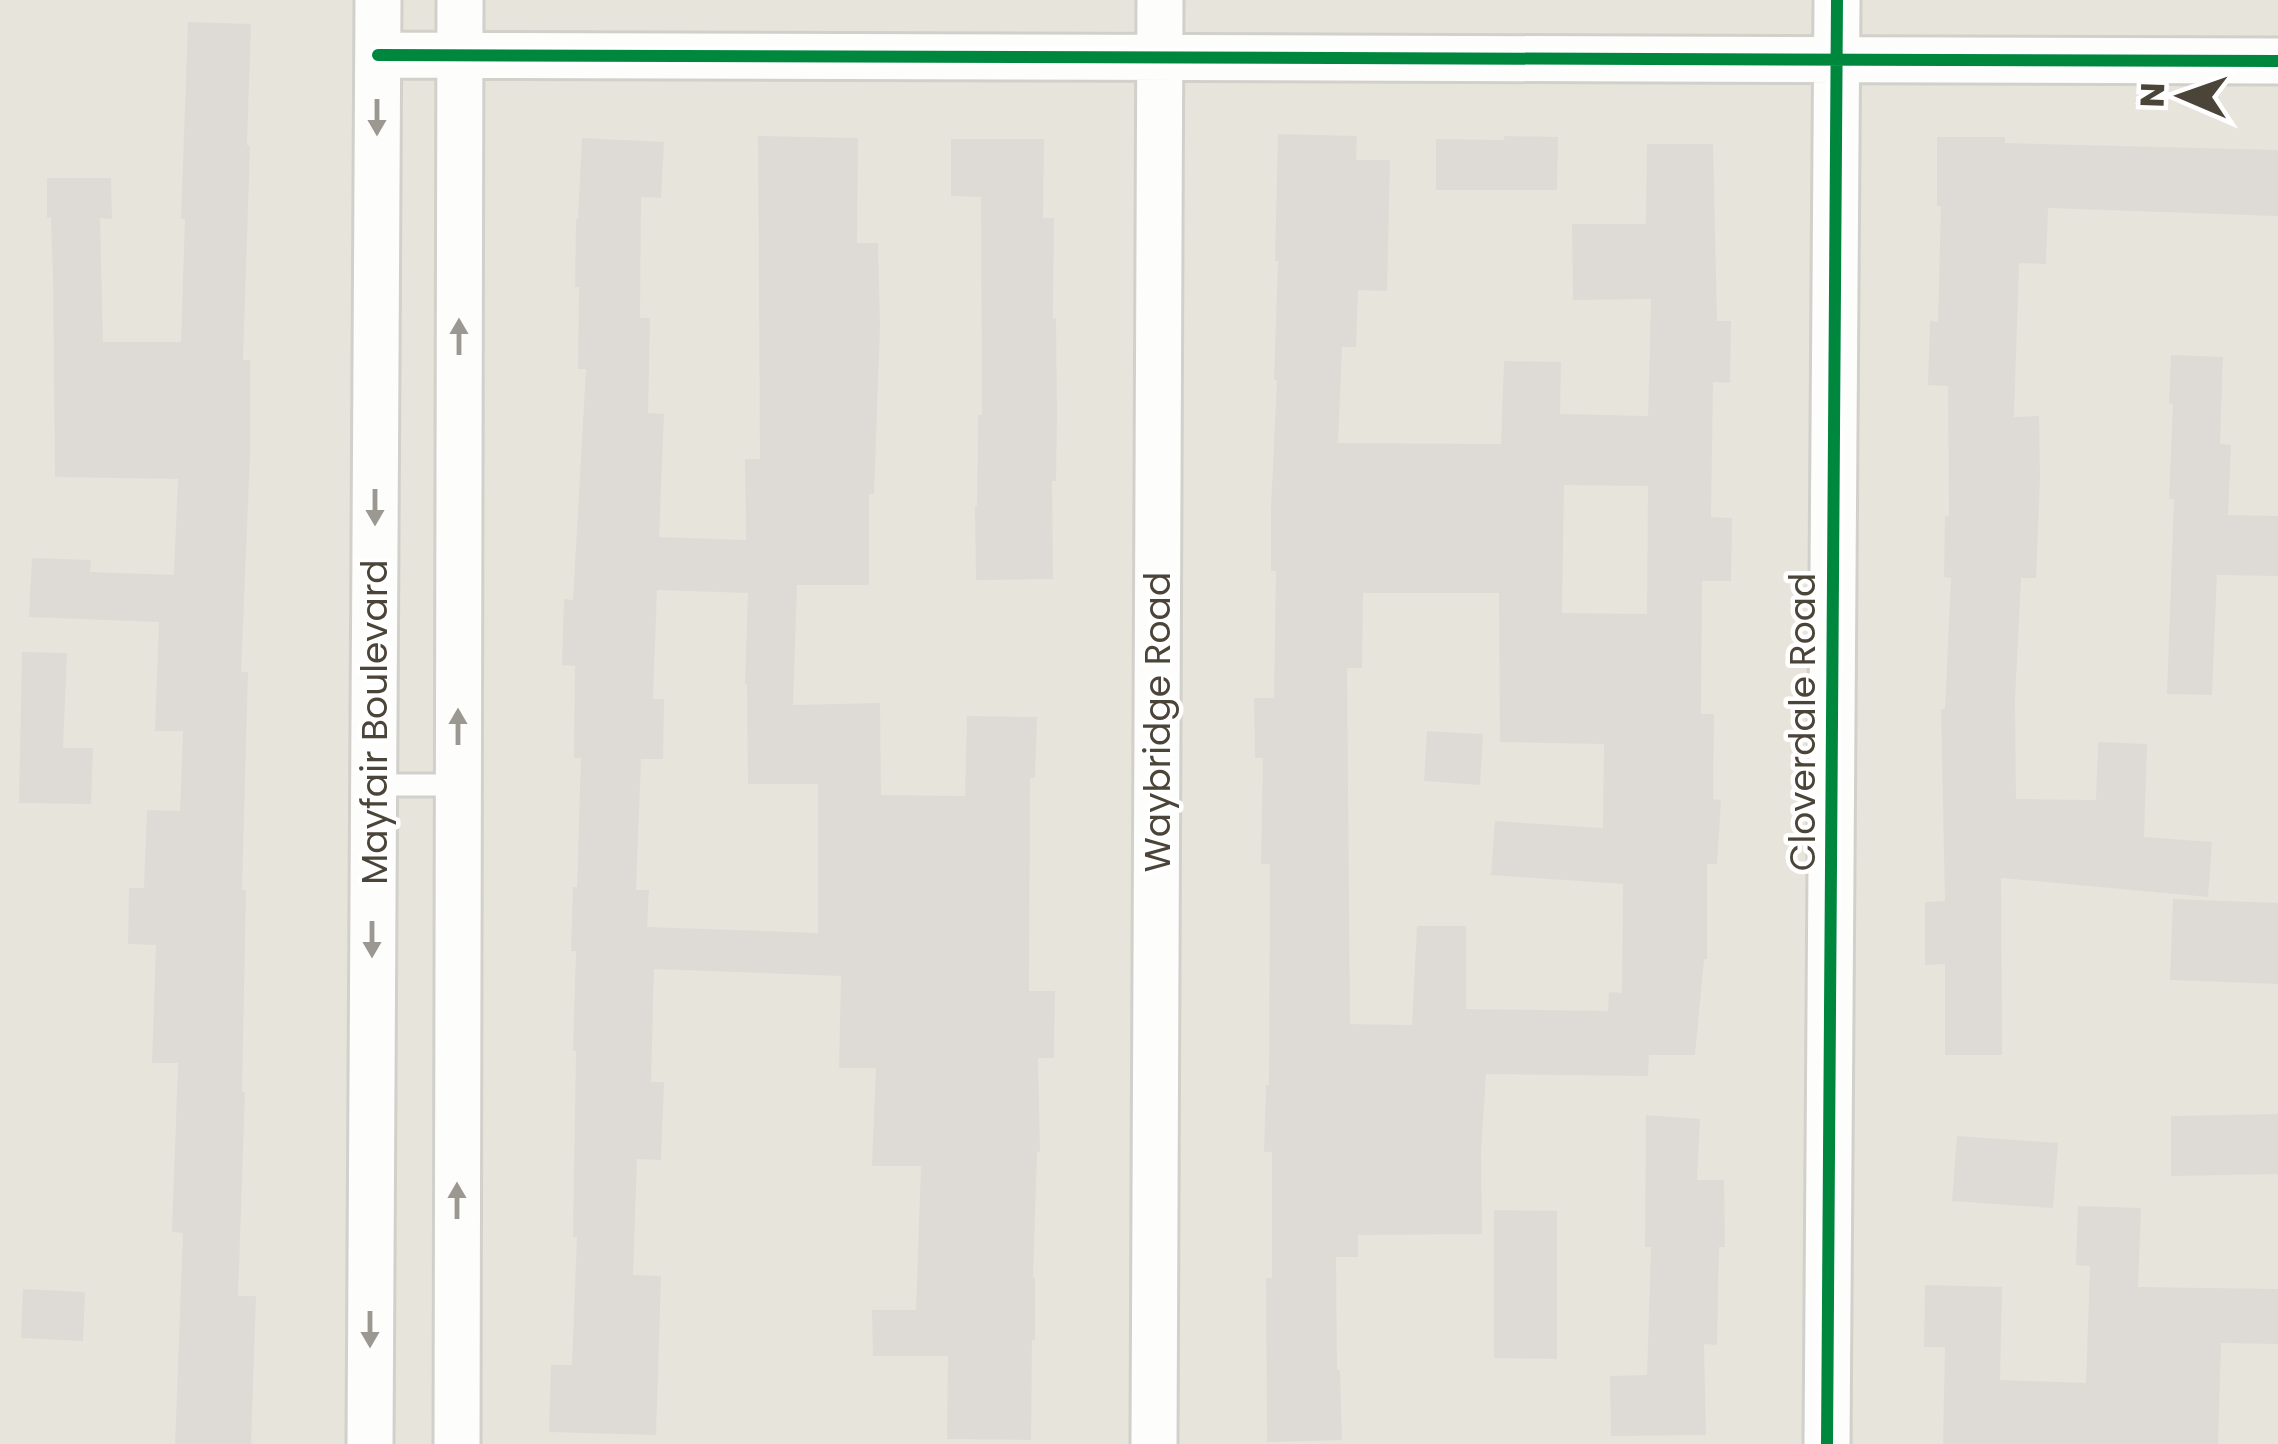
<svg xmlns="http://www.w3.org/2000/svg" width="2278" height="1444" font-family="Poppins,sans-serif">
	<rect width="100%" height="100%" fill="#f4f2ee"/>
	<path fill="#e7e4dc" d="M0,0H2278V1444H0Z"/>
	<path fill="#dedbd6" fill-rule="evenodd" d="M188,22L251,24L247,145L250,146L243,360H250V456L241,672H248L242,890H246L242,1092H245L238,1296H256L251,1444H175L183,1233L172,1232L178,1063H152L156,945L128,944L129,888H144L147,810L180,811L183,731H155L159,622L29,617L32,558L91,560L90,572L174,575L178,479L55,477L53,280L51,218H47V178H111L112,219L100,218L103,342H181L185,219H181Z
		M1278,134L1357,136L1356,160H1390L1387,291L1358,290L1356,347H1342L1338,443L1501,444L1504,361L1561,362L1560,414L1648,416L1651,299L1573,300L1572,224H1646L1647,144H1713L1717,321H1731L1730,383L1713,382L1711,517L1732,518L1731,581H1702L1701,714H1714L1713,799L1721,800L1717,864H1707V959H1704L1695,1055H1649L1648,1076L1486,1074L1481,1153L1482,1234L1358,1235V1257H1336L1337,1370H1340L1342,1440L1267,1442L1266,1278H1272V1152H1264L1266,1085H1269L1270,864H1261L1263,758H1255L1254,698H1274L1276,571H1271V508L1277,380H1274L1278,261H1275ZM1564,485L1648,486L1647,614L1562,613ZM1363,593H1499L1500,742L1604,744L1603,828L1495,821L1491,875L1623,884L1622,993L1609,992L1608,1011L1466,1009V926H1417L1412,1025L1350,1024L1347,668H1362Z
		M758,136L858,138L857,243H878L880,327L874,494H869V585H797L793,705L880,703L881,795L965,796L967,716L1037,717L1035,778H1030L1029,991H1055L1054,1058H1038L1040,1152H1037L1033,1278H1035V1340H1032L1031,1440L947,1439L948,1356H873L872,1310H916L921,1166H872L876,1068H839L841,976L654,969L651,1082H664L661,1160L637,1159L633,1275L661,1276L656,1435L549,1432L551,1365H572L577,1237H573L576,1051H573L576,951H571L573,887H577L581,758H574L575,666L562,665L564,599L573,600L586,369H578L579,287H575L576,219H578L582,138L664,142L661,198L641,197L640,318H650L648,413L664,414L659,537L746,540L745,459H760ZM657,590L748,593L745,684H747L748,784H818V933L647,927L649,890H636L641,759H663L664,699H653Z
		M1504,136L1558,137L1557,190H1436V139L1504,140Z
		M1937,137H2005V143L2278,150V216L2048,208L2046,264L2019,263L2014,417L2039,416L2040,480L2036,578H2021L2015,699L2016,799L2096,800L2098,742L2147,744L2144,837L2212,842L2208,897L2001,878L2002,1055H1945V964L1925,965V902L1945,901L1941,709H1945L1951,578L1944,577L1945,516H1949L1948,386L1928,385L1930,321L1938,322L1941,206H1937Z
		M951,139H1044L1043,218H1054L1053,318H1056L1057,416L1056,481H1052L1053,579L976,580L975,506H977L978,415H982L981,197L951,196Z
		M2171,355L2223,357L2220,444L2231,445L2228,515L2278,516V576L2217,575L2212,695L2167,694L2174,499H2169L2173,404H2169Z
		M22,652L67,653L63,748H93L91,804L19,803Z
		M1427,731L1483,734L1480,785L1424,781Z
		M2173,899L2278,903V984L2170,980Z
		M2278,1114V1174L2171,1176V1116Z
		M1646,1115L1700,1119L1697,1180H1724L1725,1247H1719L1717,1345L1704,1344L1706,1435L1611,1436L1610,1376L1647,1375L1651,1247H1645Z
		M1957,1136L2058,1143L2053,1208L1952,1201Z
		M2078,1206L2141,1208L2138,1287L2278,1289V1344L2221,1343L2218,1444H1943L1945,1347H1924L1925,1285L2002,1287L2000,1380L2086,1383L2090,1266L2076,1265Z
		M1494,1210L1557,1211V1359L1494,1358Z
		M23,1289L85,1292L83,1341L21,1338Z"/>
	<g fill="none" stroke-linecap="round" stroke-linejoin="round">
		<defs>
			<path id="service" d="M373,785H458"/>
			<path id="minor" d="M378,55L2278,61
				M370,1444L378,0
				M457,1444L460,0
				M1154,1444L1160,0
				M1827,1444L1837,0"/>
		</defs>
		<use href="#service" stroke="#d2d0cb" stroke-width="27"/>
		<use href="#minor" stroke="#d2d0cb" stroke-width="51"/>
		<use href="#service" stroke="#fdfdfc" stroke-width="21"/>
		<use href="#minor" stroke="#fdfdfc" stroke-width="45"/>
		<defs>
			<path id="cycleway" d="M378,55L2278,61
				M1827,1444L1837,0"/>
		</defs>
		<use href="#cycleway" stroke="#fff" stroke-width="20"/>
		<use href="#cycleway" stroke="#00873e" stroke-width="12"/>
	</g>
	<defs><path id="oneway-solid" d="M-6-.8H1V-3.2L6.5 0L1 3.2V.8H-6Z" transform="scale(3)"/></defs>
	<g fill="#9b9791">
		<use href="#oneway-solid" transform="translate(377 117) rotate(90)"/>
		<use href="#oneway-solid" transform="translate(459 337) rotate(-90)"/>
		<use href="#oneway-solid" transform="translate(375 507) rotate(90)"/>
		<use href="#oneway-solid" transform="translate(458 727) rotate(-90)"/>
		<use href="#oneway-solid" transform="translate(372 939) rotate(90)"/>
		<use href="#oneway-solid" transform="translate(457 1201) rotate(-90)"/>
		<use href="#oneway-solid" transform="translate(370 1329) rotate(90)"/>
	</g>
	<g text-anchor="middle" stroke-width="9" stroke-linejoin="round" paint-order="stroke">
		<g font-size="36" fill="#4b4439" stroke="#fff">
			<text transform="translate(374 722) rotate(-90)" y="13">Mayfair Boulevard</text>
			<text transform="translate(1157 722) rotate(-90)" y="13">Waybridge Road</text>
			<text transform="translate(1802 722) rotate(-90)" y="13">Cloverdale Road</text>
		</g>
	</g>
	<g transform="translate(2182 96) rotate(272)" stroke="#ffffff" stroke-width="9" paint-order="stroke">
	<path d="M0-9L21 45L0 30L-21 45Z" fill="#4b4439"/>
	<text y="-18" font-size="33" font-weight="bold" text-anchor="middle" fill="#4b4439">N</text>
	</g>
</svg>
